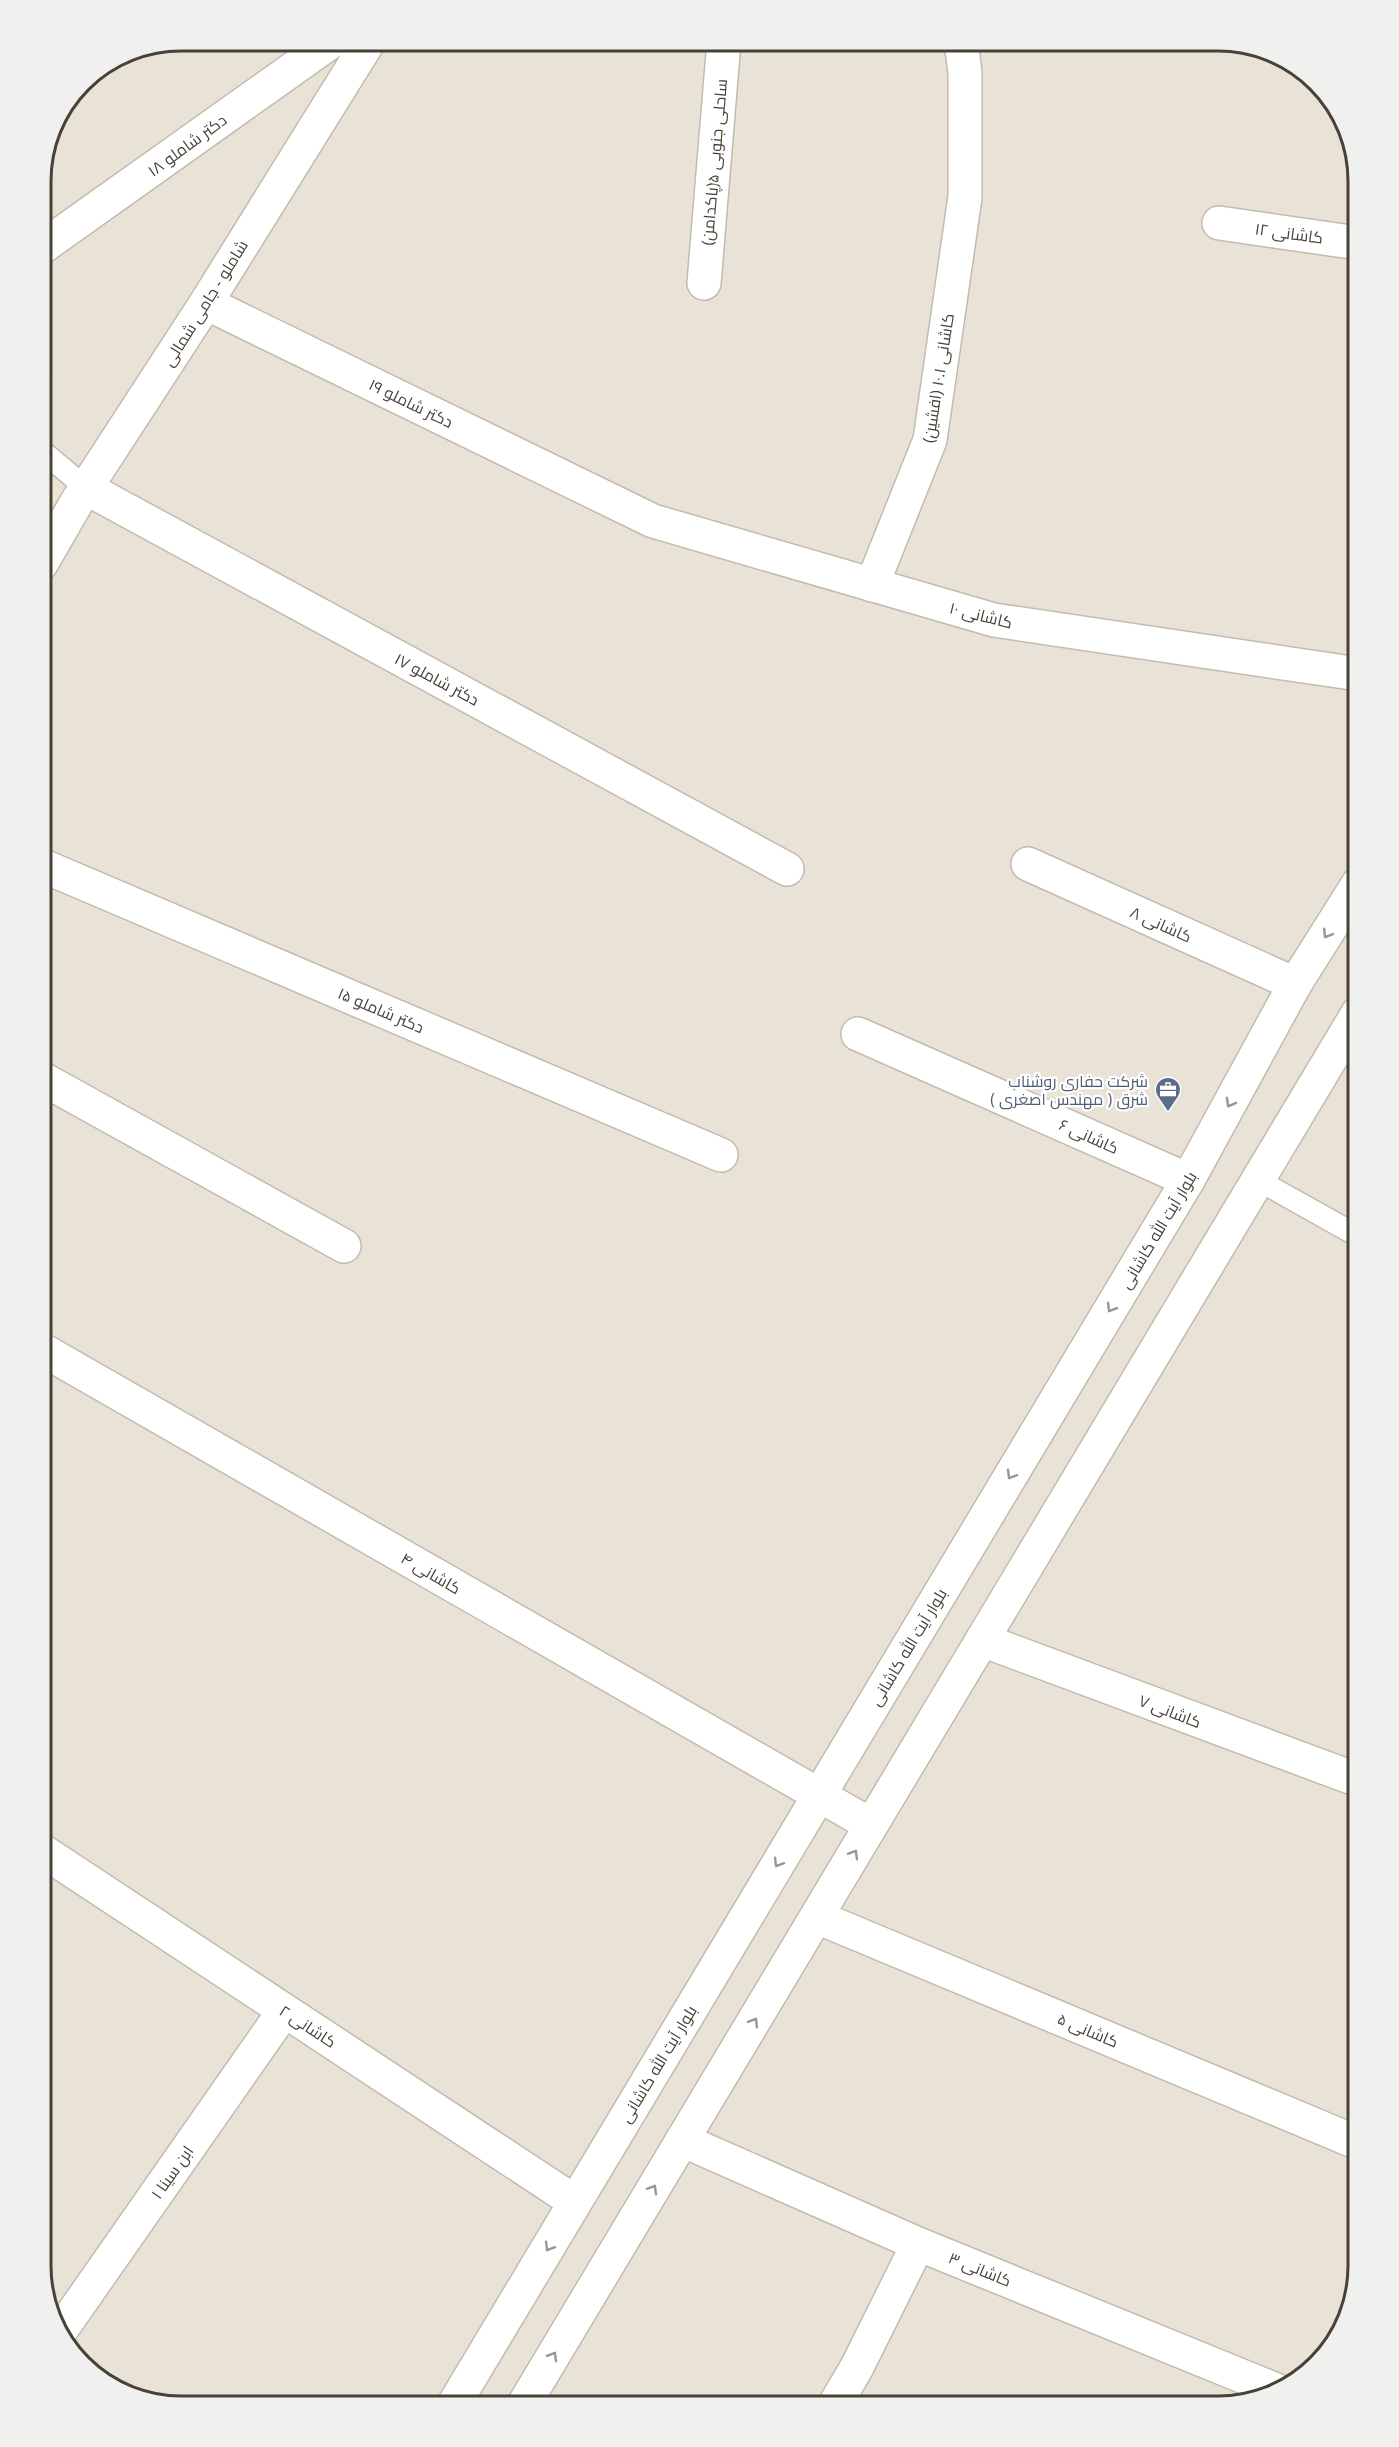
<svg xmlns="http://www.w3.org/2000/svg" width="1399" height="2447" font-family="'Open Sans',Cairo,sans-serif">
	<rect width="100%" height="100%" fill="#f4f1e8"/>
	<path fill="#e8e3d6" d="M181,41H1228L1296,64L1344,119L1358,181V2267L1335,2344L1280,2392L1218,2406H172L103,2383L55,2328L41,2266V172L51,127L82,81L127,51Z"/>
	<path fill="#eee6d2" d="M41,476L78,500L41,564Z"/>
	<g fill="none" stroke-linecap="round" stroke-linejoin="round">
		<defs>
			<path id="service" d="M41,450L86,488
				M1258,1180L1358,1236"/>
			<path id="minor" d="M1219,223L1358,243
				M41,248L332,41
				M704,283L724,41
				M206,303L653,521L994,620L1358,674
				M86,488L787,869
				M41,564L78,500L206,303L369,41
				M872,585L930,440L965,197V73L961,41
				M1028,864L1295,984
				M41,865L721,1155
				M858,1034L1188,1180
				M41,1078L344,1246
				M41,1349L819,1795
				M982,1640L1358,1780
				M41,1850L575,2202
				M817,1917L1358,2143
				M682,2140L918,2244L1281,2392
				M59,2333L284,2011
				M834,2406L857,2367L918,2244"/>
			<path id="tertiary" d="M819,1795L871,1825
				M453,2406L1188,1180L1295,984L1358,884
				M523,2406L1358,1013"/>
		</defs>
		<use href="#service" stroke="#c3bbae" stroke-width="24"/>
		<use href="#minor" stroke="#c3bbae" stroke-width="36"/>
		<use href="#tertiary" stroke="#c3bbae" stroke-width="36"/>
		<use href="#service" stroke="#fff" stroke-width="21"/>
		<use href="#minor" stroke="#fff" stroke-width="33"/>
		<use href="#tertiary" stroke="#fff" stroke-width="33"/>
	</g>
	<defs><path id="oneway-chevron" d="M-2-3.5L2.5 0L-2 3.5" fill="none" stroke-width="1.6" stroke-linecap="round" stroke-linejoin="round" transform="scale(1.5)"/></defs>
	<g stroke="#9a9691">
		<use href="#oneway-chevron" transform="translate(1327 934) rotate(122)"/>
		<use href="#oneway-chevron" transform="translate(1230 1103) rotate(119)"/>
		<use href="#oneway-chevron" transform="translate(1111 1308) rotate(121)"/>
		<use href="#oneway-chevron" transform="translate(1011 1475) rotate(121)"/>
		<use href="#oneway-chevron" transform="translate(854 1854) rotate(-59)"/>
		<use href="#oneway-chevron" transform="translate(778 1863) rotate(121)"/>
		<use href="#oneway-chevron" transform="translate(754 2022) rotate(-59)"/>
		<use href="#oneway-chevron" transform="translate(653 2189) rotate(-59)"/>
		<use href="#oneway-chevron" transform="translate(549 2247) rotate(121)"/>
		<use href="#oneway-chevron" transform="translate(553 2356) rotate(-59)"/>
	</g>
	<defs>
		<symbol id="office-pin" viewBox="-11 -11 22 30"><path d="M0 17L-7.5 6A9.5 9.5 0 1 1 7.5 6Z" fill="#5c6f8a" stroke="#fff"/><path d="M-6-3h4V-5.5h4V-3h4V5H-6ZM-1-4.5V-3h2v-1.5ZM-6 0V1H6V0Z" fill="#fff"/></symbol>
	</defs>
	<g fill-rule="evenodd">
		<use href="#office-pin" x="1153" y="1075" width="30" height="40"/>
	</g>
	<g text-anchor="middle" stroke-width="4.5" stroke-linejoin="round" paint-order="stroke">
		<g font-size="16" fill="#484137" stroke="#fff">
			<text transform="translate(187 145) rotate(-36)" y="6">دکتر شاملو ۱۸</text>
			<text transform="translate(714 162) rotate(-85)" y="6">ساحلی جنوبی ۵(پاکدامن)</text>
			<text transform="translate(1289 233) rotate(8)" y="6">کاشانی ۱۲</text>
			<text transform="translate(205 303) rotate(-58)" y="6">شاملو - جامی شمالی</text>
			<text transform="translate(938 378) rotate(-81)" y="6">کاشانی ۱۰.۱ (افشین)</text>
			<text transform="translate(411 403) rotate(26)" y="6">دکتر شاملو ۱۹</text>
			<text transform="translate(981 615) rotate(14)" y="6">کاشانی ۱۰</text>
			<text transform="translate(437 679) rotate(28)" y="6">دکتر شاملو ۱۷</text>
			<text transform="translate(1161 924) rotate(24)" y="6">کاشانی ۸</text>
			<text transform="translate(381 1010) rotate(23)" y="6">دکتر شاملو ۱۵</text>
			<text transform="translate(1089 1136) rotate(24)" y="6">کاشانی ۶</text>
			<text transform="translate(1158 1230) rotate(-59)" y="6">بلوار آیت الله کاشانی</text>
			<text transform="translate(431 1573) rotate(30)" y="6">کاشانی ۴</text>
			<text transform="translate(908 1647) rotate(-59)" y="6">بلوار آیت الله کاشانی</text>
			<text transform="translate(1170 1711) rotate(21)" y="6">کاشانی ۷</text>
			<text transform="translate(308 2026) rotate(33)" y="6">کاشانی ۲</text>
			<text transform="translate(1088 2030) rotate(23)" y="6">کاشانی ۵</text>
			<text transform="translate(658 2064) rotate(-59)" y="6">بلوار آیت الله کاشانی</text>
			<text transform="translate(172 2172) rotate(-55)" y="6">ابن سینا ۱</text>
			<text transform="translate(980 2269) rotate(22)" y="6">کاشانی ۳</text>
		</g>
		<g font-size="16" fill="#4e5e75" stroke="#fff" text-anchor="end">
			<text x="1148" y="1087">شرکت حفاری روشناب<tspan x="1148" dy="18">شرق ( مهندس اصغری )</tspan></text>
		</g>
	</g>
	<path d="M0 0H1399V2447H0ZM181 51H1218A130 130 0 0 1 1348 181V2266A130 130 0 0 1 1218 2396H181A130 130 0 0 1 51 2266V181A130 130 0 0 1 181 51Z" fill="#f0f0ef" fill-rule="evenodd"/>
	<path fill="none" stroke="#484137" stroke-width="3" d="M181 51H1218A130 130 0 0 1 1348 181V2266A130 130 0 0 1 1218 2396H181A130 130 0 0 1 51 2266V181A130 130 0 0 1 181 51Z"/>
</svg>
